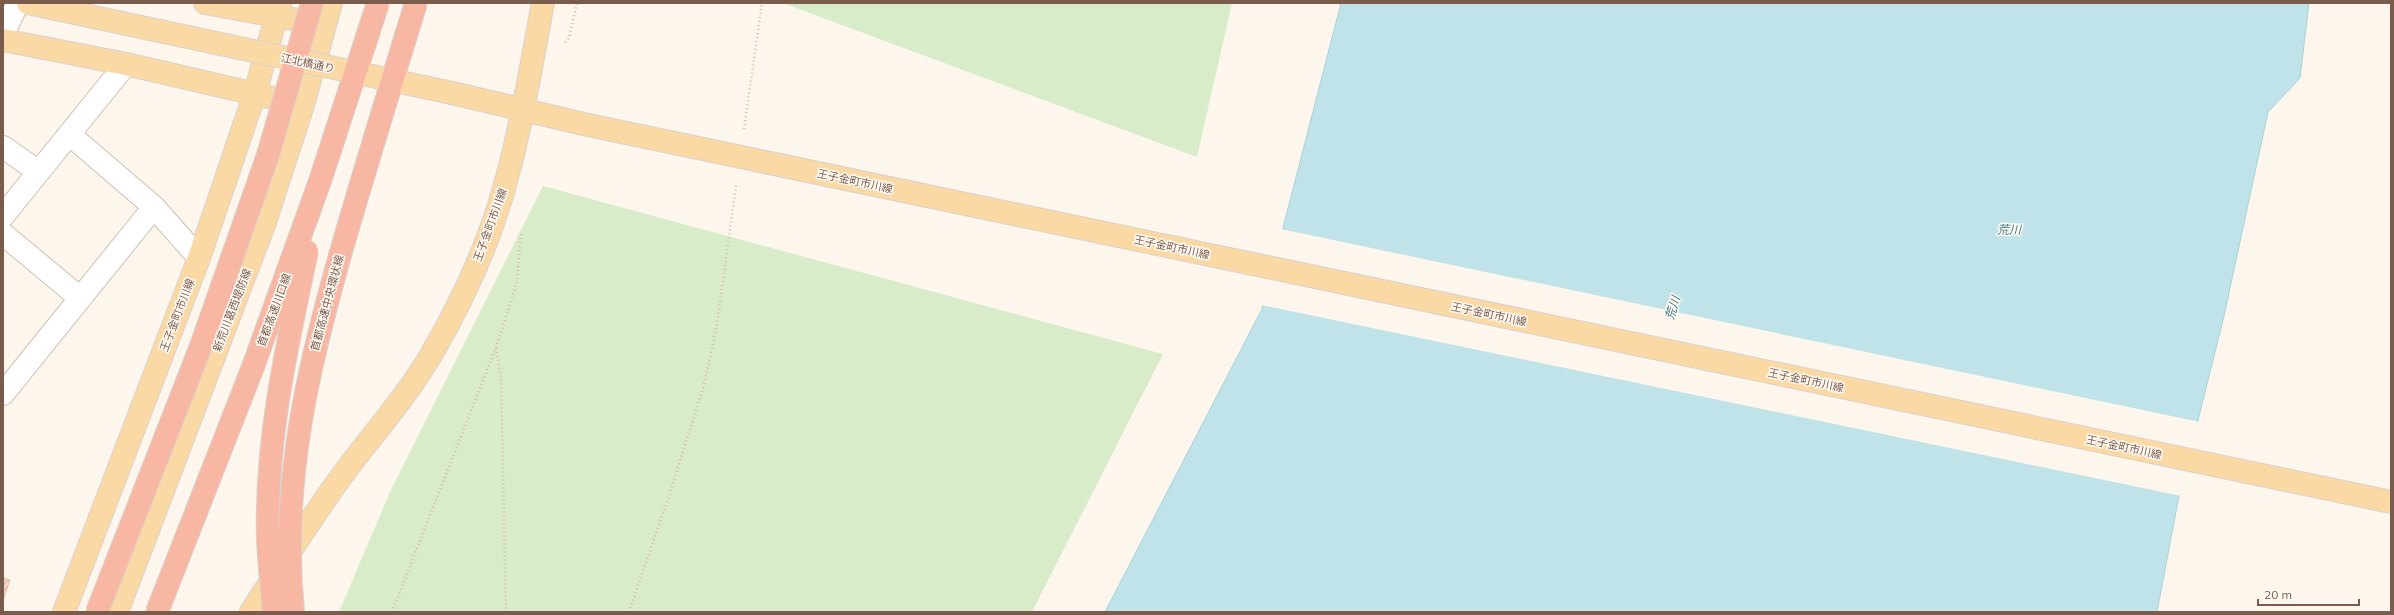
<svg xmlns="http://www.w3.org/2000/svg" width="2394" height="615" font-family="Mulish,'Noto Sans JP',sans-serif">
	<defs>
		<pattern id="building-hatch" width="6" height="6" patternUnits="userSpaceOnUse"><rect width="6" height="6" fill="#f3d5c3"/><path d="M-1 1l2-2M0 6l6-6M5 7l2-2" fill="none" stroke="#cab0a1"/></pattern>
	</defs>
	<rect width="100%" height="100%" fill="#fdf6ec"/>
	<path fill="#d8ecc9" d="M783,3H1232L1197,157Z
		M543,186L1163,354L1032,612H339L390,492Z"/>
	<path fill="#bfe3e8" stroke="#a5d3da" d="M1341,3H2309L2300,78L2268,112L2224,316L2179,496L2157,612H1105L1262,309Z"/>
	<path fill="#fdf6ec" d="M1281,229L2200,422L2181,496L1261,305Z"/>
	<path fill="url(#building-hatch)" stroke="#e6bba3" d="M3,578L10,580L3,600Z"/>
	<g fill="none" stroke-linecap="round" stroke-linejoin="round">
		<defs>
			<path id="minor" d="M3,34L18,3
				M3,147L39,172
				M154,207L199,258
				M3,216L126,64
				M3,234L80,298
				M3,394L154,207L69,134"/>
			<path id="major" d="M205,3L325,25
				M3,40L126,64L303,105
				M452,93L588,125
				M64,612L199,258L255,93L280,3
				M117,612L264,225L303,105L331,3
				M251,612C280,567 309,521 341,477C371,436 405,399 431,355C460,305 487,248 503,192C521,130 531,66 543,3"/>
		</defs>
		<use href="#minor" stroke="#d1beb0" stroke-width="24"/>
		<use href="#major" stroke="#dad1cd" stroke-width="24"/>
		<path stroke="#d9b8a5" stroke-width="2.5" stroke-dasharray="1 3" stroke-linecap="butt" d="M565,42L569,38L577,3
			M744,129L762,3
			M496,348L501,378L506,612
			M392,612L496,347L517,282L521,234
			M629,612L672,487L705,381L717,324L736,185"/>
		<use href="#minor" stroke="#fff" stroke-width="22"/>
		<use href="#major" stroke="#fbd9a5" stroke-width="22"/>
		<defs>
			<path id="major-bridge" d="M28,3L452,93
				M588,125L2391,502"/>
			<path id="highway-bridge" d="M97,612L201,346L268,155L312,3
				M157,612L253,367L320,181L378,3
				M274,612C272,588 269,564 268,539C265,443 287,345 307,251
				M293,612C280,481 309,362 345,238C368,159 392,81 416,3"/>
		</defs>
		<use href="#major-bridge" stroke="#dad1cd" stroke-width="24" stroke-linecap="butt"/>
		<use href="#highway-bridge" stroke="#dad1cd" stroke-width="24" stroke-linecap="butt"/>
		<use href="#major-bridge" stroke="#fbd9a5" stroke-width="22"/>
		<use href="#highway-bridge" stroke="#f7b7a3" stroke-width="22"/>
	</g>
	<g text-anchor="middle" stroke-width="3" stroke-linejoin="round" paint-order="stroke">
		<g font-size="11" fill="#7a5c4d" stroke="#fffaf3">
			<text transform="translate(308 63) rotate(12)" y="4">江北橋通り</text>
			<text transform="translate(855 181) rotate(12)" y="4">王子金町市川線</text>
			<text transform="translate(490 225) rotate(-70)" y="4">王子金町市川線</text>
			<text transform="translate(1172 247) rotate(12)" y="4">王子金町市川線</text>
			<text transform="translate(327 303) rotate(-75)" y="4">首都高速中央環状線</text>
			<text transform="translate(232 310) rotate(-69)" y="4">新荒川葛西堤防線</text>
			<text transform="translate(274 310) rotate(-70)" y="4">首都高速川口線</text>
			<text transform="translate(1489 314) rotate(12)" y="4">王子金町市川線</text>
			<text transform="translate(177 315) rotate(-69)" y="4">王子金町市川線</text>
			<text transform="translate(1806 380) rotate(12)" y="4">王子金町市川線</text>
			<text transform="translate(2124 447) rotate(12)" y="4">王子金町市川線</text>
		</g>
		<g font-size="12" font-style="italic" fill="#437c86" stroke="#fffaf3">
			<text x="2009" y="234">荒川</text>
			<text transform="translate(1673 308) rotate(-73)" y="4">荒川</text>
		</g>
	</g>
	<rect width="2394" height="615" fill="none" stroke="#7a5c4d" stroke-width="8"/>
	<path d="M2258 599v6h101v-6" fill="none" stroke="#7a5c4d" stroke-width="2"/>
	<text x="2264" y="599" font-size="12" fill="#7a5c4d" stroke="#fffaf3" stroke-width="3" paint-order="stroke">20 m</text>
</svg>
